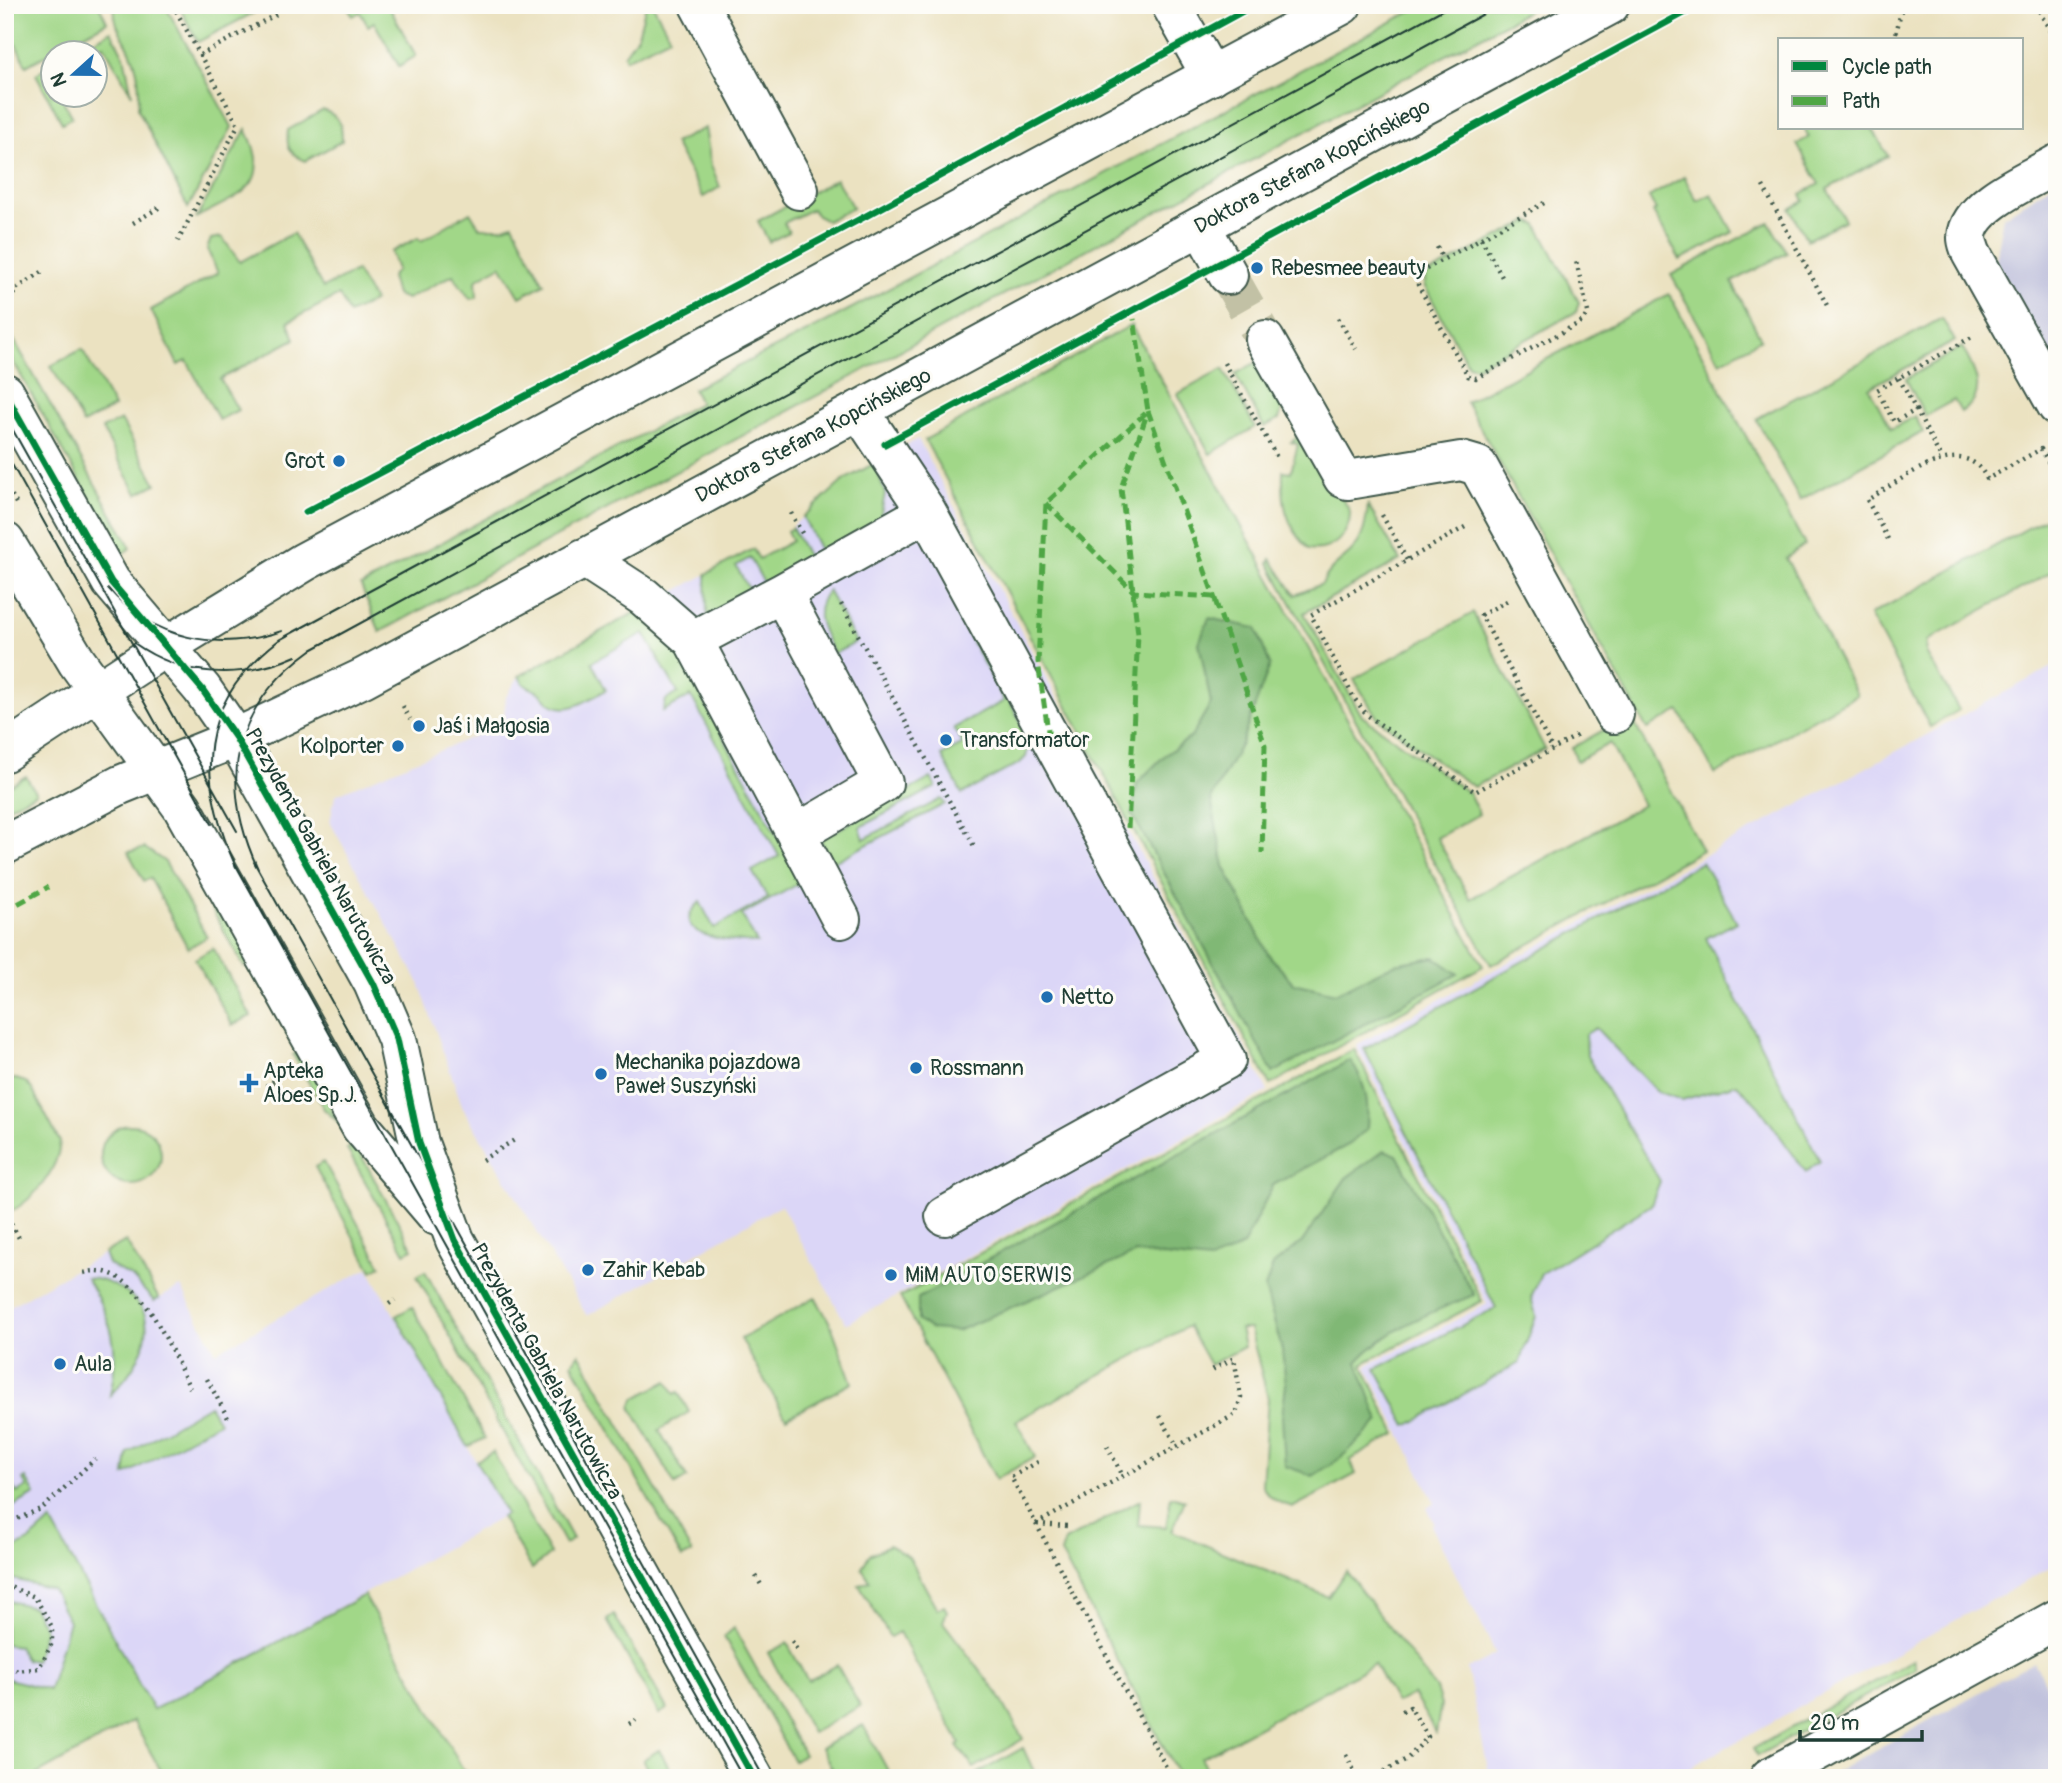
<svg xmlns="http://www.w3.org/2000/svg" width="2062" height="1783" font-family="Pangolin,sans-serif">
	<rect width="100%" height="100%" fill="#fdfcf7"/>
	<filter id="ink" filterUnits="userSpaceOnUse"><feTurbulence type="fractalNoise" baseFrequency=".0143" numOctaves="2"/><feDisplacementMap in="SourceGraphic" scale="14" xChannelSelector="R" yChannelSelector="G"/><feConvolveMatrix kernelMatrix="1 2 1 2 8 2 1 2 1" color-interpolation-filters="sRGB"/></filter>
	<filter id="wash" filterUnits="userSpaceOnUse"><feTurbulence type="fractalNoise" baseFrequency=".00686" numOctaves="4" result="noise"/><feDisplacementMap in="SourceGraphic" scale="28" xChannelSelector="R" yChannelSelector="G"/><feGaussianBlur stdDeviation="1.57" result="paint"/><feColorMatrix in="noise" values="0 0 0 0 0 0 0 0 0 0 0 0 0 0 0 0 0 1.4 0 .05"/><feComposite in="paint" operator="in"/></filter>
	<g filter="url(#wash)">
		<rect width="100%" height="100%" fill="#ebe2c1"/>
		<path fill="#dbd6f7" d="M918,439L1268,1091L846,1324L781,1205L587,1316L463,1108L419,983L330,822L335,795L503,724L506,697L519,676L753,549L759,559L792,541L787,531L844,480Z
			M2057,664V1564L1671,1778H1490L1467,1669L1496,1654L1431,1525L1434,1523L1427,1508L1435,1503L1366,1366L1487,1304L1356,1045Z
			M126,1241L159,1298L181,1287L216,1352L368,1268L506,1515L30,1778H5V1309Z"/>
		<path fill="#c1c2dd" d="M2057,181V369L1995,260L2003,217Z
			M2034,1662L2057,1704V1778H1825Z"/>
		<path fill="#a1d788" stroke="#608a5e" stroke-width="2" d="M10,5H99L107,22L26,66L14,40L5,45V8Z
			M115,5H165L232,127L188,208L138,109C140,91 139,70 131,53C125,38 111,22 115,5Z
			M178,5H257L259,10L198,42Z
			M347,5H388L416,56L399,66L374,22L368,26L360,12L353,16Z
			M646,5H653L670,37L626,59L624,55L638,35Z
			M1423,5H1539L380,632L361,586L700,403L693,389L805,333Z
			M111,31L124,56L132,95L104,45L89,52H73Z
			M52,64V94L60,95L72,117L62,123L36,74Z
			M323,110C340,117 342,122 342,141L305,161C289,153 286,148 288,130Z
			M705,128L711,165L720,187L703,197L674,143Z
			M1804,128H1872L1888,156L1827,189L1845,220L1807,240L1790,209L1804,201L1801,194L1819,184L1797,144L1809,137Z
			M246,129C275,187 241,194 197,217Z
			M1684,177L1697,201L1712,194L1733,232L1680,260L1653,212L1656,210L1649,197Z
			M836,179L853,208L827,221L817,216L812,209L784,223L789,232L769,242L758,221Z
			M470,212L480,228H501L513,224L544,284L520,297L501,265L476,280L477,298L470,299L453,275L407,299L396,295L391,277L397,270L391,252L418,238L421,241Z
			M1529,221L1537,225L1579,302L1576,312L1476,367L1468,365L1424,285L1426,275Z
			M1769,222L1787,253L1732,282L1761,339L1720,362L1671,275Z
			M293,233L323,288L356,271L374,301L349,314L339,295L288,322L295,339L220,379L238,410L219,420L187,361L178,365L151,310L218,273L207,249L211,239L222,237L240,262Z
			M1669,294L1805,545L1786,558L1857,695L1715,774L1679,711L1647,729L1466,402Z
			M1942,318L1955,341L1869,388L1891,429L1915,416L1923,432L1800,500L1756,419Z
			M5,324L131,548L121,554L5,347Z
			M1131,325L1483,966L1270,1085L925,440Z
			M1962,347C1975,370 1989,395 1961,412L1954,400L1925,416L1906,379Z
			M82,349L114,407L83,424L51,366Z
			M1259,361L1284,404L1279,419L1264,427L1235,374Z
			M1223,369L1255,427L1210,454L1178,394Z
			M121,420L156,484L137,494L102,429Z
			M1303,433L1350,511C1351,534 1332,553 1309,549C1285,525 1282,503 1283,471L1291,472L1298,444L1291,442Z
			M875,463L885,494L880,518L822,554L803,517L844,480Z
			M1368,505L1400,560L1304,613L1362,716L1469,793L1479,814L1437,838L1470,899L1643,805L1610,743L1577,761L1572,748L1630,715L1702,850L1491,965L1269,563L1271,559L1295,595L1322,584C1329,568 1340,563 1352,551C1364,538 1366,522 1368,505Z
			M2057,512V569L1927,641L1926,653L1959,710L1930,727L1870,615Z
			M792,528L810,561L765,585L750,558L736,566L751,593L707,616L706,574L753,549L759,559L792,541L787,531Z
			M828,590L856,642L834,654C822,630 810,614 828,590Z
			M636,612L667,634L800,878L798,884L742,915L757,943C740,942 660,938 700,902L714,928L768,898L752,871L779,856L691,696L663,711L666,700L678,693L644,633L592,662L606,690C590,698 571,714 553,705C548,702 545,697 540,693C531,687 524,688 519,676Z
			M1473,613L1545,749L1474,787L1378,719L1354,679Z
			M968,622L1030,740L1026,757L1020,763L962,794L942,756L963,744L954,728L1004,701L963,625Z
			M26,776L36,793L5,809V788Z
			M931,778L936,787L860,827L864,839L941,799L945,804L832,863L821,841L823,838Z
			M145,848L165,862L207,937L188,948L150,878L144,881L128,852Z
			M1702,862L1737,922L1706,938L1820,1161L1806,1172L1759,1107L1737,1084L1682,1100L1656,1091L1596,1028L1586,1034L1587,1056L1660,1181L1651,1205L1541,1274L1531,1297L1536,1316L1519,1363L1407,1426L1376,1369L1496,1308L1364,1049Z
			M211,884L253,961L244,967L209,904L207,894Z
			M213,948L251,1016L232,1025L195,959Z
			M1354,1049L1482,1301L1362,1364L1396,1434L1350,1460L1356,1474L1294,1507C1281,1504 1268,1499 1262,1485L1268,1398L1250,1329H1240L1244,1347L1210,1365L1188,1326L1016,1421L1035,1457L996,1479L900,1297Z
			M302,1050L338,1122L324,1109L293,1055Z
			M16,1079L26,1082L32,1089L60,1142C58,1171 34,1199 10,1212L5,1203V1080Z
			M101 1155a30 30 0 1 1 60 0a30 30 0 1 1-60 0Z
			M355,1144L413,1249L405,1253L347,1149Z
			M324,1162L381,1266L372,1271L315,1167Z
			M126,1241L159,1299L154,1301L133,1278L108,1264L104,1253Z
			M425,1271L573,1539L565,1544L417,1276Z
			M86,1278C100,1278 111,1283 122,1290C169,1317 139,1367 110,1395C121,1346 112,1320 86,1278Z
			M815,1297L831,1325L852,1383L786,1418L741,1339Z
			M412,1307L485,1438L468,1447L396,1316Z
			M579,1353L692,1553L682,1558L572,1363Z
			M667,1381L675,1394L678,1392L689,1412L659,1430L687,1478L675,1485L631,1407L634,1399Z
			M209,1405L219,1422L125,1475L128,1453Z
			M493,1452L550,1554L532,1569L501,1517L506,1514L476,1461Z
			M26,1478L35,1494L5,1511V1490L12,1486L17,1493L27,1487L23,1480Z
			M1171,1496L1185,1500L1172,1531L1328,1597L1346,1571L1436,1689L1441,1705L1436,1733L1413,1694L1396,1703L1374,1664L1201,1758L1212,1778H1180L1061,1553L1065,1541L1140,1500L1138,1525L1166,1527Z
			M51,1521L153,1710L364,1595L468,1778H348L343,1769L327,1778H165L133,1721L30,1778H5V1678L49,1690L69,1621L52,1589L5,1577V1554L30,1540Z
			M889,1545L909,1557L937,1609L944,1606L947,1611L943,1622L998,1694L1023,1739L974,1768L957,1745L960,1743L899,1632L890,1637L859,1585L870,1581L862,1568L869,1555Z
			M5,1600L33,1607L45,1629L35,1661L25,1659L18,1646L5,1644Z
			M614,1615L667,1709L659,1714L607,1620Z
			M734,1628L804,1755L794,1761L724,1637Z
			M787,1643L808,1681L837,1665L860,1706L812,1733L768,1653Z
			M1913,1660L1916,1668L1757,1756L1753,1749Z
			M863,1725L892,1778H837L821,1748Z
			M1023,1748L1037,1778H979L977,1774Z
			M659,1750L675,1778H654L643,1760Z"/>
		<path fill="#80b874" stroke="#507a54" stroke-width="2" d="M1209,618L1256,628L1270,665L1241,744L1211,799L1224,866L1268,954L1293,983L1336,993L1394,964L1434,957L1458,974L1273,1073L1132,814L1137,783L1165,755L1191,737L1211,703L1199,643Z
			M1350,1060C1366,1083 1369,1102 1367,1129L1350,1144L1273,1185L1243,1246L1210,1261L1136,1253L957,1331L931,1329L918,1321V1298Z
			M1384,1150L1397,1155L1474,1295C1432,1312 1388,1328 1357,1362L1379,1421L1342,1457L1313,1476L1285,1466L1282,1416L1286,1385L1282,1350L1265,1288L1273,1265L1302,1242L1346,1178Z"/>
	</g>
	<g filter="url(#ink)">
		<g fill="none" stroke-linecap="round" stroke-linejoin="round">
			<path stroke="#c2c1a5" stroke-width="38" stroke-dasharray="38 19" stroke-linecap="butt" d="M1228,275L1265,340"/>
			<defs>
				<path id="minor" d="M699,5L799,190
					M1171,5L1211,76
					M2057,164C2031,179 1969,204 1967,237C1966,241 1970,248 1971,253L2057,406
					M1201,226L1228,275
					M1265,340L1343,478L1348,480L1461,461L1478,466L1614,714
					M5,393L111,582L202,689L236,738L373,983L397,1039L419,1143L455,1240L754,1778
					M859,410L927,512L1226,1060L945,1216
					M5,542L77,662L182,807L361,1127L437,1216
					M584,558L644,597L693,640L841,919
					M693,640L782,593
					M796,834L883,783L782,593L927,512
					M1769,1778L2057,1619"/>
				<path id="major" d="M5,752L165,647L304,562L1342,5
					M5,845L120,785L236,738L363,678L1610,5"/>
			</defs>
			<use href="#minor" stroke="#3e5649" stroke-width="42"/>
			<use href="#major" stroke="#3e5649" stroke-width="42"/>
			<path stroke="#3e5649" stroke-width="4.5" stroke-dasharray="2 5" stroke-linecap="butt" d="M173,5L238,125L178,241
				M2036,5L2057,44
				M1895,40L1902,5
				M200,55L277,14
				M1763,186L1829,309
				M1544,203L1419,273L1418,285L1468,376L1476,378L1583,321L1588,312L1576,261
				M133,223L160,207
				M1481,238L1502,277
				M1437,247L1443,259
				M7,307L16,289L42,272
				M1338,318L1356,349
				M1224,363L1278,459
				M1899,378L1916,410L1894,422L1877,390L1972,337
				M1916,410L1941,458
				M5,483L17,505
				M791,513L803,535
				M1382,515L1407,560
				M1465,527L1311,615L1354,698L1367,715L1475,792L1580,734
				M1888,539L1867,500C1898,483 1963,428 1987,479L2041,449L2057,477
				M1507,601L1481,615L1553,750
				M841,604L974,846
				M403,706L410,719
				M266,1086L285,1074
				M482,1160L516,1139
				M5,1211L19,1238
				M84,1273C137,1256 171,1352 190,1388
				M389,1304L395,1300
				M207,1379L228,1418
				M1160,1416L1177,1446
				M1107,1446L1123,1476
				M1038,1462L1011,1477L1172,1778
				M5,1524L43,1508L95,1459
				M1036,1524L1236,1414L1241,1397L1234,1358L1212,1370
				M1037,1524L1067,1526
				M756,1576L763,1588
				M5,1585L35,1597L52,1627V1643L39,1668L18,1671L5,1666
				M792,1641L797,1650
				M2050,1668L2057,1680
				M629,1724L636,1720
				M1346,1755L1358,1778
				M1372,1778L1407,1759L1428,1737L1410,1707L1401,1712"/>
			<use href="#minor" stroke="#fff" stroke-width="38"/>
			<use href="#major" stroke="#fff" stroke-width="38"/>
			<path stroke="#1f3d34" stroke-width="2" d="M5,416L237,831
				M5,452L212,824
				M108,588C153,640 218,652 282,631
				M134,643C183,678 242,680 296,656
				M233,860L743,1778
				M254,862L764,1778
				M236,867C196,777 196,704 279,640L1451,5
				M258,869C218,782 232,707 311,650L1500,5"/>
			<path stroke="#4fa644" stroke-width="5" stroke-dasharray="10 5" stroke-linecap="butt" d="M1148,411L1216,602
				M1046,503L1134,592L1214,597L1265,745L1262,853
				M1049,738L1038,662L1046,503L1148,411L1134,319
				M1128,828L1138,634L1121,488L1147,414
				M5,911L48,887"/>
			<defs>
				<path id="cycleway" d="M5,393L111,582L202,689L236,738L373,983L397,1039L419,1143L455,1240L754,1778
					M885,444L1699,5
					M306,512L866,216L1254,5"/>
			</defs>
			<use href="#cycleway" stroke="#fdfcf7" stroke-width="11"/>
			<use href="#cycleway" stroke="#00873e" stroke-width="7"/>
		</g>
	</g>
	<g fill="#1f6fb2" stroke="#fdfcf7" stroke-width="2.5">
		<circle cx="1257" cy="268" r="7"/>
		<circle cx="339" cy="461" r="7"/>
		<circle cx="419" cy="726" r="7"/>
		<circle cx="946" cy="740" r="7"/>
		<circle cx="398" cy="746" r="7"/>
		<circle cx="1047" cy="997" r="7"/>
		<circle cx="916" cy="1068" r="7"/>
		<circle cx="601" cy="1074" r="7"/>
		<path d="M245.5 1072.5h7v7h7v7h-7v7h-7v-7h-7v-7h7z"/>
		<circle cx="588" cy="1270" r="7"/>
		<circle cx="891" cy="1275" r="7"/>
		<circle cx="60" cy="1364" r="7"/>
	</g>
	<g text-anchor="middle" stroke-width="6" stroke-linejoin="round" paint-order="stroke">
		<g font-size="21" fill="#1f3d34" stroke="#fdfcf7">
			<text transform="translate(1312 166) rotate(-28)" y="7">Doktora Stefana Kopcińskiego</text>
			<text transform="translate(813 435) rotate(-28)" y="7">Doktora Stefana Kopcińskiego</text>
			<text transform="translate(321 856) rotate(61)" y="7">Prezydenta Gabriela Narutowicza</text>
			<text transform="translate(547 1371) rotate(61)" y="7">Prezydenta Gabriela Narutowicza</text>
		</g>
		<g font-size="21" fill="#1f3d34" stroke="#fdfcf7" text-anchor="start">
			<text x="1271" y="275">Rebesmee beauty</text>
			<text x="325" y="468" text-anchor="end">Grot</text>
			<text x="433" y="733">Jaś i Małgosia</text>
			<text x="960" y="747">Transformator</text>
			<text x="384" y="753" text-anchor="end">Kolporter</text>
			<text x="1061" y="1004">Netto</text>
			<text x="615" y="1069">Mechanika pojazdowa<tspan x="615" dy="24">Paweł Suszyński</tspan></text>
			<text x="930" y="1075">Rossmann</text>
			<text x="263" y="1078">Apteka<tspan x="263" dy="24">Aloes Sp.J.</tspan></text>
			<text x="602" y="1277">Zahir Kebab</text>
			<text x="905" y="1282">MiM AUTO SERWIS</text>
			<text x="74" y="1371">Aula</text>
		</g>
	</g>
	<rect width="2062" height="1783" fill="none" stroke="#fdfcf7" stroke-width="28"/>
	<rect x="1778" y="38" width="245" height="91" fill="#fdfcf7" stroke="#a4b0a9" stroke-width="2"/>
	<rect x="1792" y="61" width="35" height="10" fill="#00873e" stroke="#a4b0a9" stroke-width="2"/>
	<text x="1842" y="74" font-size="21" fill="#1f3d34">Cycle path</text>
	<rect x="1792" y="96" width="35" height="10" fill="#4fa644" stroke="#a4b0a9" stroke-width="2"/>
	<text x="1842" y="108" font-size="21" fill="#1f3d34">Path</text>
	<g transform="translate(74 74) rotate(249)"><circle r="33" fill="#fdfcf7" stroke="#a4b0a9" stroke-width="2"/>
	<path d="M0-5L12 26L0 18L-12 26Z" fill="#1f6fb2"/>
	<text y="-10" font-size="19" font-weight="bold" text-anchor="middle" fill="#1f3d34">N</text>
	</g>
	<path d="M1800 1730v10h122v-10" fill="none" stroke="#1f3d34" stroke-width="3.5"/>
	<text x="1810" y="1730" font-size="21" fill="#1f3d34" stroke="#fdfcf7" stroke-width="5" paint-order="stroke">20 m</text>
</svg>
